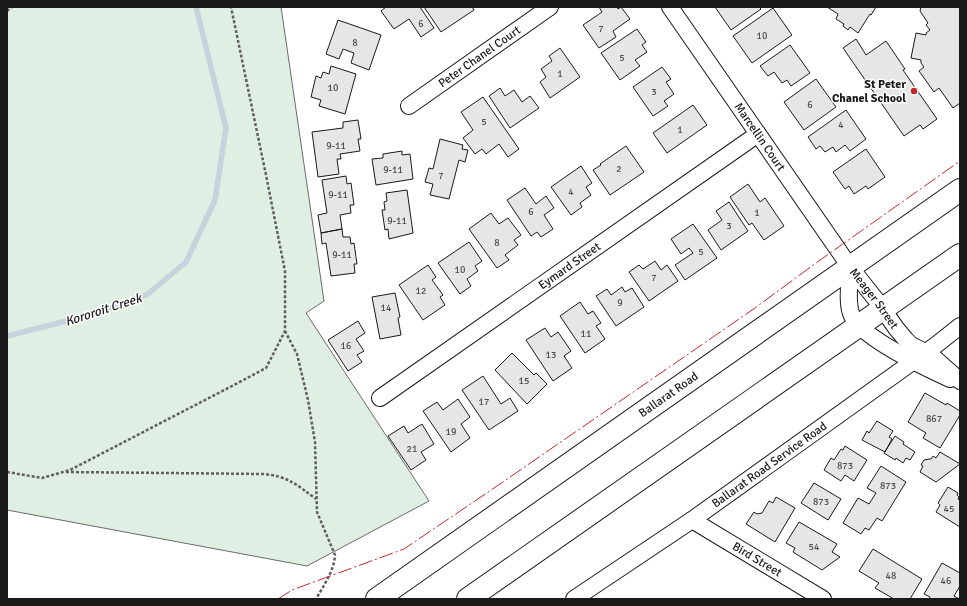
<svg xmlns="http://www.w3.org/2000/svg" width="967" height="606" font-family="Signika,sans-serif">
	<rect width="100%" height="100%" fill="#fff"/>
	<path fill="#e0efe3" stroke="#6a6a6a" d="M7,7H281L324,301L306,313L429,501L307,566L7,510Z"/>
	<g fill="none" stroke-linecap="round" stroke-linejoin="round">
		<path stroke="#c6d2dc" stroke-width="5.5" d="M7,336L94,314L148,294L186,262L215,200L226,128L196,7"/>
	</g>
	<path fill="#e6e6e6" stroke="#1a1a1a" d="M386,7H420L434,28L421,37L409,19L394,29L381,11Z
		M424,7H472L474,10L441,32Z
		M599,7H617L618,9L621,7L630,19L613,31L616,37L599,48L583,25L602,12Z
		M715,7H759L761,9L731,30Z
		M827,7H876L871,15L870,14L858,33L850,27L848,30L843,26L844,24L836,19L838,14Z
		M921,7H960V103L953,108L939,88L934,92L919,71L924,67L921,63V60L911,58L916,33L926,35V33L930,30L926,25L928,23L920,11Z
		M773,8L792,35L752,63L733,36Z
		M338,20L381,35L369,70L351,63L354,53L343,49L339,59L326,54Z
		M637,29L646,42L642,45L647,52L635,60L640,66L620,80L601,53Z
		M856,39L866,55L886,41L905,69L903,70L937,119L923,129L920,125L904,136L843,48Z
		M790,45L810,73L791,86L787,80L782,83L774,72L768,76L760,66Z
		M560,48L580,77L550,98L540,82L546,77L541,69L552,61L549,56Z
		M331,66L356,74L345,114L319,106L321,100L311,97L316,76L321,78L323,72L329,74Z
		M662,67L671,79L666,82L674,94L664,101L668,106L653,116L633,87Z
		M816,79L836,107L804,130L784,102Z
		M500,88L505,96L514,90L522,102L530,96L539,108L510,128L489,96Z
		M483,97L519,149L508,157L499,144L486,154L482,149L475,154L463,138L473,130L461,112Z
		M693,105L707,125L667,153L653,133Z
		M846,110L866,139L850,151L845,145L836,152L833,147L825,152L820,146L816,149L808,137Z
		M358,120L361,139H358L360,151L340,154L341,159H337L339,174L318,177L312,132L343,128V122Z
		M440,139L463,145L462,149L468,150L465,162L459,160L449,199L430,195L433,184L425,182L429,168L433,169Z
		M626,146L644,172L610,195L593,170L601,165L600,164Z
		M866,149L885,177L868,189L866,186L854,194L849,186L845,189L833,172Z
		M402,151V155L410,154L413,179L376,185L372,159L383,158V154Z
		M581,166L592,183L586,187L591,195L580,203L582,207L571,215L551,187Z
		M346,176L347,184L351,183L354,205H350L351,213L340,215L342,229L321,233L318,215L327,213L322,180Z
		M748,184L760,202L765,198L784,226L764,240L752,223L749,225L730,197Z
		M525,188L536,204L546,196L554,208L544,215L553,229L541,237L537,232L531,236L507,200Z
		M407,190L413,233L389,239L388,229L385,230L382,210H385L384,202L387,201L386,193Z
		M729,202L748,231L721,250L708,230L722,220L716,211Z
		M491,213L499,224L508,218L521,235L514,240L518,245L505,255L509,260L497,268L469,229Z
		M693,224L717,258L685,280L675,265L693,253L689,248L681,254L671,239Z
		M342,229L343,237H350L351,244L354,243L357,264H354L355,273L331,276L326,243L322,244L321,233Z
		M469,242L482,261L475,266L478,271L467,279L471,286L460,294L438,263Z
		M655,261L661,270L667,265L678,281L649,301L629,272L639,265L643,269Z
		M428,265L436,277L432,280L443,295L440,297L445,305L423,320L399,285Z
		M622,287L625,292L632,288L644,307L616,326L596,296L607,289L611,295Z
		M395,293L400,317L398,318L401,335L380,339L372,297Z
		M580,302L588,314L593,311L601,323L596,326L605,339L585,353L560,316Z
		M358,321L365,333L356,339L364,351L357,355L362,362L348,371L328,340Z
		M545,328L551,337L558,332L571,351L564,356L572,368L553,381L526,340Z
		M512,353L534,375L536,373L547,384L527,404L495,370Z
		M483,376L501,404L510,398L518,411L489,430L462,390Z
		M925,393L946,405L947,403L960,411V415L940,448L923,438L926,433L908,422Z
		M458,399L470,417L461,424L470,438L451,452L423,411L437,402L443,410Z
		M877,421L893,431L889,437L892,439L885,452L862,440L867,431L869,433Z
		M422,424L434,444L421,452L426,460L411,470L388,436L404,426L408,433Z
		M895,436L904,442L903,444L915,452L910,460L906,458L903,463L896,458L895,460L884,453Z
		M845,446L867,460L854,481L845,475L841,481L824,470L831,458L834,460L841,449L843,450Z
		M940,452L960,464L936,482L920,472L923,466L921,465L924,460L929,459H931L933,456L936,458Z
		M881,466L906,482L882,521L877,518L869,530L865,528L861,534L843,523L858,498L869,504L876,493L867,488Z
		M814,483L841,499L828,520L801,503Z
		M948,487L958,493L957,495L959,497L958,499L960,500V527L936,512L940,505L938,503Z
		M776,497L795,508L775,542L746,524L754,512L757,514L762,513L769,501L773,503Z
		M799,522L837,544L832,552L840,557L822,570L793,552L795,548L786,543Z
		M873,549L922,579L910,599H894L875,588L879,583L859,571Z
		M942,563L960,573V586L954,596L959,599H929L930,597L924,594Z"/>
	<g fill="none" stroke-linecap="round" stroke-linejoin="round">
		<defs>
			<g id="minor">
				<path id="s1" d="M670,7L850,267L877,301L896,328L906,340L911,345L931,355L960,381"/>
				<path id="s2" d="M409,106L550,7"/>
				<path d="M850,267C850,282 846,303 852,316C862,338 928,369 950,379"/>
				<path id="s3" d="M380,398L758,134"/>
				<path id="s4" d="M692,520L823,599"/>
				<path id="s5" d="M574,599L692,520L936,345L960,326"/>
			</g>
			<g id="trunk">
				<path id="s6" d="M377,599L960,190"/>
				<path d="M468,599L960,255"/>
			</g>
		</defs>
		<use href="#minor" stroke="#1a1a1a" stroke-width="18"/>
		<use href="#trunk" stroke="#1a1a1a" stroke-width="24"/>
		<path stroke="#5f5f5f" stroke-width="2.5" stroke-dasharray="3 2" stroke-linecap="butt" d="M7,11L12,7
			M285,331L297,354L308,400L315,442L317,512L335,555C334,571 324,585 316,599
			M7,472L42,478L70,470L234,385L266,368L285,331V271L266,175L231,7
			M66,472L263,474C288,476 297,485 316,499"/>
		<use href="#minor" stroke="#fff" stroke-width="16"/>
		<use href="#trunk" stroke="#fff" stroke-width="22"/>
		<path stroke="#c62828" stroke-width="1" stroke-dasharray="14 3 2 3" stroke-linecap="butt" d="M278,599L292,590L404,549L500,484L755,308L816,263L960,161"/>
	</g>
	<circle fill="#c62828" stroke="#fff" stroke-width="1.5" cx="914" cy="91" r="4"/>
	<g text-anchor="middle" stroke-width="3" stroke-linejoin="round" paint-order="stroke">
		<g font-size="10" fill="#4d4d4d">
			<text x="421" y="27">6</text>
			<text x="601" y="32">7</text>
			<text x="762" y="39">10</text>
			<text x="355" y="46">8</text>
			<text x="622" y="61">5</text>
			<text x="560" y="77">1</text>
			<text x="333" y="91">10</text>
			<text x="654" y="95">3</text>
			<text x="810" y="108">6</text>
			<text x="484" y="125">5</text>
			<text x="841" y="128">4</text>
			<text x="680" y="133">1</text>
			<text x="336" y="149">9-11</text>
			<text x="619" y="172">2</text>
			<text x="393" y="173">9-11</text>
			<text x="441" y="179">7</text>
			<text x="571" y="195">4</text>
			<text x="338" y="198">9-11</text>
			<text x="531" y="215">6</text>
			<text x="757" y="216">1</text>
			<text x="397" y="224">9-11</text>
			<text x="729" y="229">3</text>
			<text x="497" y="246">8</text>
			<text x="701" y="255">5</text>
			<text x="342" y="258">9-11</text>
			<text x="460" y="273">10</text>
			<text x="654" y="281">7</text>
			<text x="421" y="294">12</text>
			<text x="620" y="306">9</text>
			<text x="386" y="311">14</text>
			<text x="586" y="337">11</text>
			<text x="346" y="349">16</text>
			<text x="551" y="358">13</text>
			<text x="524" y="384">15</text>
			<text x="484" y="405">17</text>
			<text x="934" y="422">867</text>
			<text x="451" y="435">19</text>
			<text x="412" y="452">21</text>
			<text x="845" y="469">873</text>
			<text x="888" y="489">873</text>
			<text x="821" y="505">873</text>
			<text x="949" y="512">45</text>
			<text x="814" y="550">54</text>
			<text x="891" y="579">48</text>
			<text x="946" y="584">46</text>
		</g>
		<g font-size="12" fill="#1a1a1a" stroke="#fff">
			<text dy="4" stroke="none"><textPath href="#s2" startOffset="86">Peter Chanel Court</textPath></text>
			<text dy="4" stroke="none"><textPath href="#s1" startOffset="158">Marcellin Court</textPath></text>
			<text dy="4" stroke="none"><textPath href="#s3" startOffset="231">Eymard Street</textPath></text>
			<text dy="4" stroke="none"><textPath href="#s1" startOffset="356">Meager Street</textPath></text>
			<text dy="4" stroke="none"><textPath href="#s6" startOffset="356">Ballarat Road</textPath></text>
			<text dy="4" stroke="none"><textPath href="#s5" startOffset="237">Ballarat Road Service Road</textPath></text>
			<text dy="4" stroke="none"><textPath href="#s4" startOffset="76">Bird Street</textPath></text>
		</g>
		<g font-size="12" font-weight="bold" fill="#1a1a1a" stroke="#fff" text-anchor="end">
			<text x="906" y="88">St Peter<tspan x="906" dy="14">Chanel School</tspan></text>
		</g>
		<g font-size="13" font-style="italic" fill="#1a1a1a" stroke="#fff">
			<text transform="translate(103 309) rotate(-18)" y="5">Kororoit Creek</text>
		</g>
	</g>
	<rect width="967" height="606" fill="none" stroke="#1a1a1a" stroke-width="16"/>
</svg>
